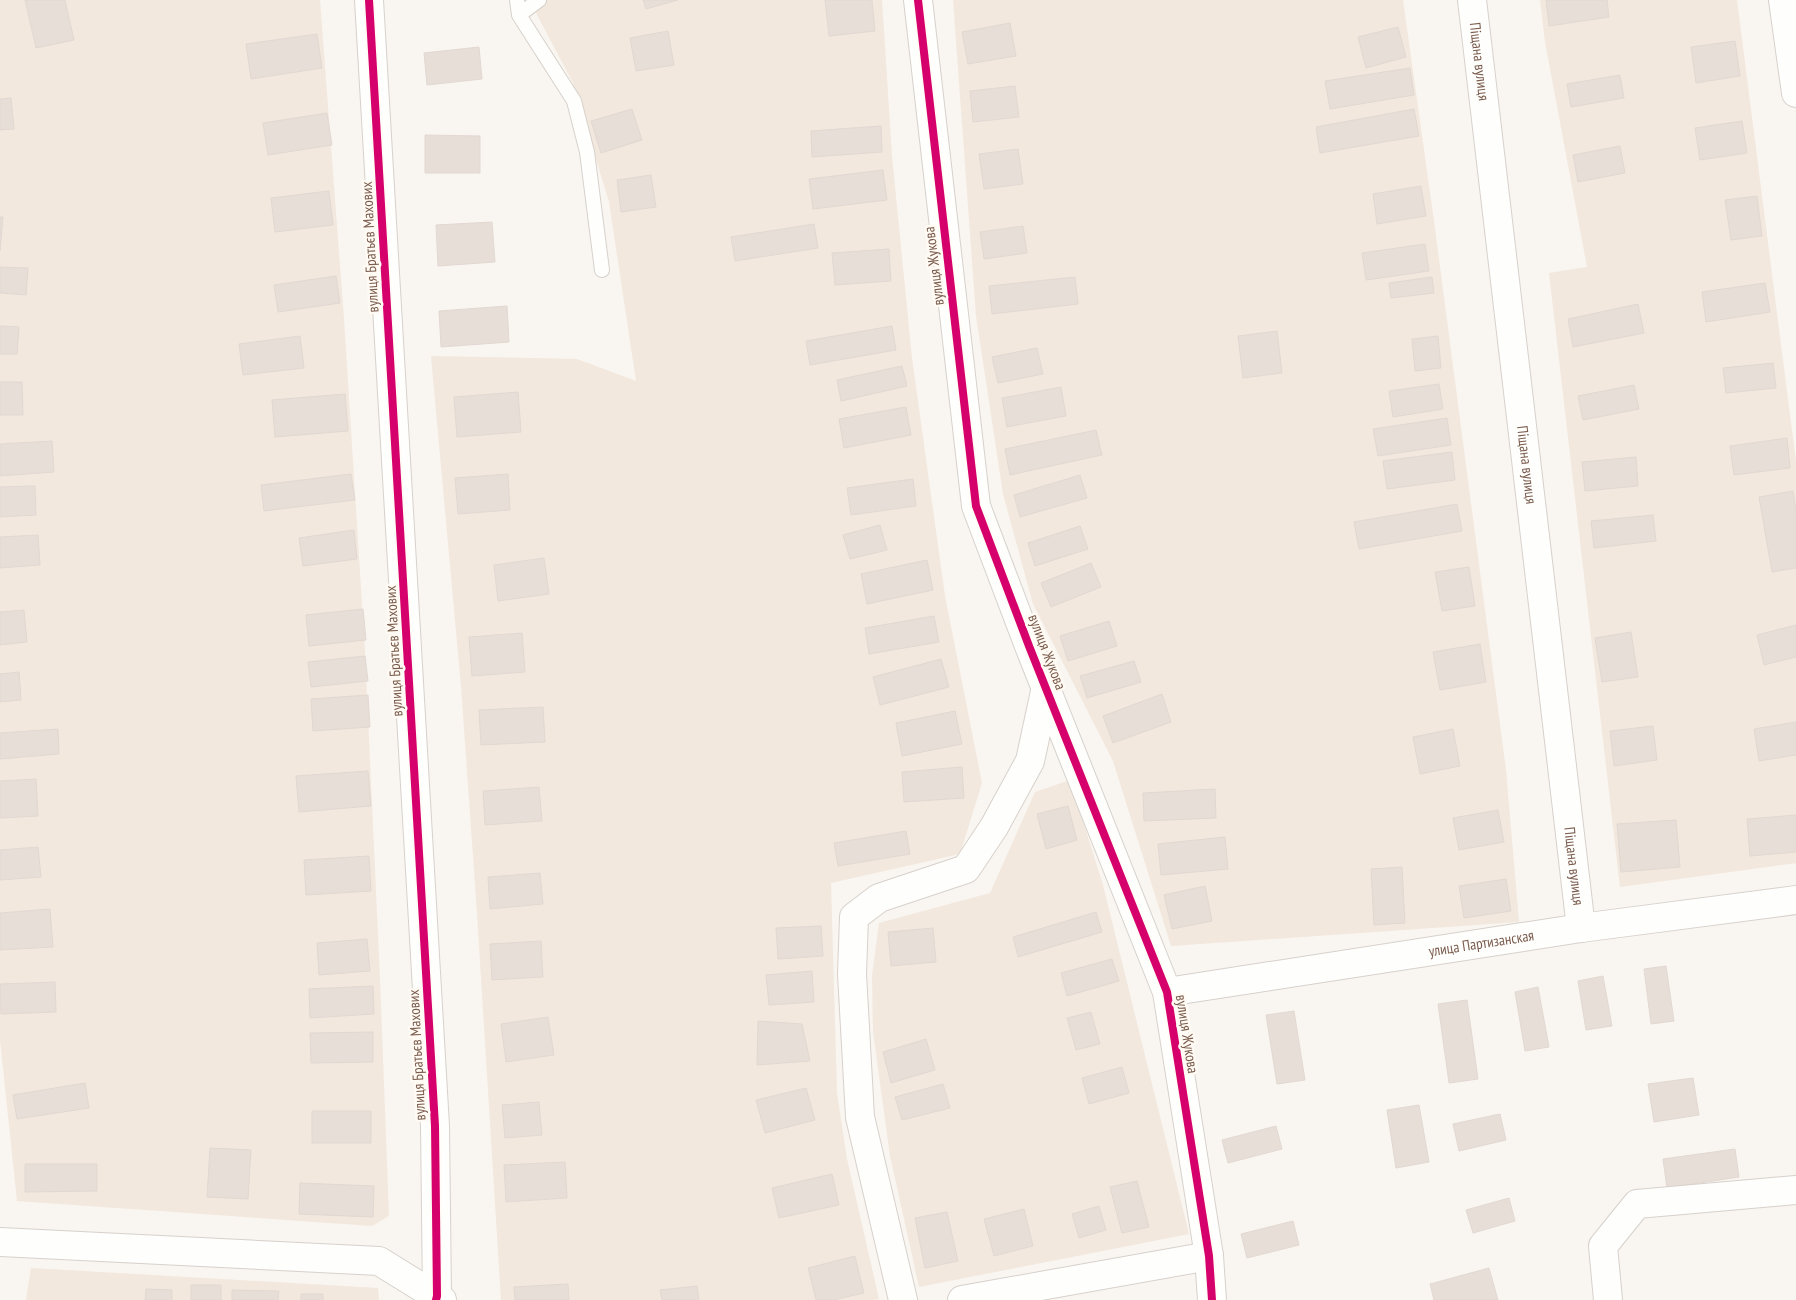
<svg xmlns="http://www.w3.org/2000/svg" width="1796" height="1300" font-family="'PT Sans Narrow',sans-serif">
	<rect width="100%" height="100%" fill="#f9f5f0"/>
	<path fill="#f2e8de" d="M0,0H320L344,319L365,652L380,979L389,1216L372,1226L17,1201L0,1040Z
		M534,0H882L892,156L912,358L945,596L982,783L960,854L831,883L837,1093L847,1159L879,1299L873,1300H501L477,913L461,686L431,356L577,359L636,381L609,202L573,83L536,13Z
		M953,0H1403L1434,221L1506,770L1519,922L1171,946L1113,761L1033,604L1003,494L976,316Z
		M1540,0H1737L1796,462V863L1620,887L1549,273L1587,267L1545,42Z
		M1070,780L1103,885L1189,1234L919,1287L890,1156L873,1032L872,976L879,923L990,893L1035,792Z
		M31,1268L378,1288L379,1300H26Z"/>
	<path fill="#e6ded7" stroke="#e2d8d2" d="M25,0H65L74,40L36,48Z
		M643,0H678L646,9Z
		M825,0H872L875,31L829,36Z
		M1546,0H1607L1609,17L1549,26Z
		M1010,23L1016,56L968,64L962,32Z
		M1398,27L1406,57L1366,68L1358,37Z
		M668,31L674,65L636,71L630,38Z
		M317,34L322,68L251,79L246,44Z
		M1735,41L1740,76L1696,83L1691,47Z
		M479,47L482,79L427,85L424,53Z
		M1410,68L1414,95L1330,109L1325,81Z
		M1620,75L1624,98L1571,107L1567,84Z
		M1015,86L1019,117L973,122L970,91Z
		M11,98L14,129L0,130V99Z
		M632,109L642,140L601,153L591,121Z
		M1414,109L1419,136L1320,153L1316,127Z
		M327,113L332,145L268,155L263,123Z
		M1742,121L1747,153L1700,160L1695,128Z
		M881,126L882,152L812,157L811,131Z
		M425,135L480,136V173H425Z
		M1620,146L1625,173L1578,182L1573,155Z
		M1018,149L1023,184L984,189L979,154Z
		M883,170L887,200L813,209L809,179Z
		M651,175L656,207L621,212L617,180Z
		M1421,186L1426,216L1377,224L1373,194Z
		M329,191L333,225L275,232L271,198Z
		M1757,196L1762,236L1731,240L1725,200Z
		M0,217H3L0,251Z
		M492,222L495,262L438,266L436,225Z
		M814,224L818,248L735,261L731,237Z
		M1023,226L1027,253L984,259L980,232Z
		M1425,244L1429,271L1366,280L1362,253Z
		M889,249L891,281L835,285L832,253Z
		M0,267L28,268L26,295L0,293Z
		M336,276L340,303L278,312L274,285Z
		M1075,277L1078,304L992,314L989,286Z
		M1432,277L1434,293L1391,298L1389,283Z
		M1765,283L1770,312L1706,322L1702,292Z
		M1638,304L1644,333L1573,347L1568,319Z
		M507,306L509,342L441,347L439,311Z
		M0,326L19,327L17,354H0Z
		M892,326L896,350L810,365L806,341Z
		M1277,331L1282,373L1243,378L1238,336Z
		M300,336L304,368L243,375L239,344Z
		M1438,336L1441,368L1415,371L1412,339Z
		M1037,348L1043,374L998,383L992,357Z
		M1773,363L1776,388L1726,393L1723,368Z
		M902,366L907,386L841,401L837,380Z
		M0,382H22L23,415H0Z
		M1439,384L1443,409L1393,417L1389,391Z
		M1634,385L1639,409L1583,420L1578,396Z
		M1061,387L1066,416L1007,427L1002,398Z
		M518,392L521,432L457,437L454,397Z
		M345,394L348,431L275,437L272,400Z
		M906,407L911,435L844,448L839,419Z
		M1447,418L1451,445L1378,456L1373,429Z
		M1096,430L1102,455L1010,475L1005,449Z
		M1787,438L1790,468L1734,475L1730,446Z
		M52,441L54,472L0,476V444Z
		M1452,452L1455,480L1387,489L1383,461Z
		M1636,457L1638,486L1585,491L1582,462Z
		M351,474L355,500L264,511L261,485Z
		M508,474L510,510L458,514L455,478Z
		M1080,475L1087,498L1020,517L1014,495Z
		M913,479L916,506L851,515L847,488Z
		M35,486L36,515L0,517V487Z
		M1793,491L1796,510V568L1772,572L1759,497Z
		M1457,504L1462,531L1359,549L1354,522Z
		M1653,515L1656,541L1594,548L1591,521Z
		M880,525L887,550L850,559L843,535Z
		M1080,526L1088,549L1035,566L1028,543Z
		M354,530L357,559L303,566L299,538Z
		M38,535L40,565L0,568V537Z
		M544,558L549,594L498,601L494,565Z
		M927,560L933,590L867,604L861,574Z
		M1091,563L1101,587L1051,607L1041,583Z
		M1469,567L1475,606L1442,611L1435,572Z
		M363,609L366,640L309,646L306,615Z
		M24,610L27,642L0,645V612Z
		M934,616L939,642L869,654L865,628Z
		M1109,621L1117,646L1068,661L1060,636Z
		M1796,625V657L1764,665L1757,635Z
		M1631,632L1638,677L1602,682L1595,638Z
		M522,633L525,672L472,676L469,637Z
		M1480,644L1486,682L1440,690L1433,652Z
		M365,656L368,681L311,687L308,662Z
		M941,659L949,687L880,705L873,677Z
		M1134,661L1141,682L1087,698L1080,676Z
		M19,672L21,700L0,702V674Z
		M1162,694L1171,722L1113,743L1103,716Z
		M368,695L370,727L313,731L311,699Z
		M543,707L545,742L481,745L479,710Z
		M955,711L962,744L902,756L896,723Z
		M1796,722V755L1759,761L1754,729Z
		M1653,726L1657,760L1614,766L1610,731Z
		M58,729L59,754L0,759V733Z
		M1453,729L1460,766L1420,774L1413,737Z
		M962,767L964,798L904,802L902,772Z
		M368,771L371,806L299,812L296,776Z
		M36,779L38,816L0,818V781Z
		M539,787L542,821L485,825L483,791Z
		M1215,789L1216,818L1144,821L1143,793Z
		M1068,806L1077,840L1046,849L1037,814Z
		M1498,810L1504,842L1459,850L1453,818Z
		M1796,815V852L1750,856L1747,819Z
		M1676,820L1680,867L1621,872L1617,824Z
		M906,831L910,854L838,866L834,843Z
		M1225,837L1228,869L1161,875L1158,844Z
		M38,847L41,877L0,880V850Z
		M369,856L371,891L306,895L304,860Z
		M1402,867L1405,923L1374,925L1371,869Z
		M540,873L543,904L490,909L488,877Z
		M1506,879L1511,911L1464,918L1459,886Z
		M1205,886L1212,921L1172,929L1164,895Z
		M50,909L53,947L0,950V913Z
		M1096,912L1102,932L1018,957L1013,937Z
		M821,926L823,956L778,959L776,928Z
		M933,928L936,962L891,966L888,932Z
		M367,939L370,971L319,975L317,943Z
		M541,941L543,977L492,980L490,944Z
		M1112,959L1119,981L1067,996L1061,973Z
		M1666,966L1674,1021L1651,1024L1644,969Z
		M812,971L814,1002L769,1005L766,975Z
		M1603,976L1612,1026L1586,1030L1578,981Z
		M55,982L56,1012L1,1014L0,984Z
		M373,986L374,1014L310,1018L309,989Z
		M1538,987L1549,1047L1525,1051L1515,992Z
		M1467,1000L1478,1079L1449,1083L1438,1004Z
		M1294,1011L1305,1080L1277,1084L1266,1015Z
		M1091,1012L1100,1044L1076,1050L1067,1018Z
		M548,1017L554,1055L506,1062L501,1024Z
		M758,1021L802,1024L810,1061L757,1065Z
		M373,1032V1062L311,1063L310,1033Z
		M926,1039L935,1070L891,1083L883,1052Z
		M1122,1067L1129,1093L1089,1104L1082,1078Z
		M1693,1078L1699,1115L1654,1122L1648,1084Z
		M85,1083L89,1108L17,1119L13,1095Z
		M943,1084L950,1108L902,1120L895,1097Z
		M806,1088L815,1120L765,1133L756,1100Z
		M539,1102L542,1135L505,1138L502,1105Z
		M1419,1105L1429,1162L1396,1168L1387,1110Z
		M312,1111H371V1143H312Z
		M1500,1114L1506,1140L1459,1151L1453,1124Z
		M1276,1126L1282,1149L1228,1163L1222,1140Z
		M210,1148L251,1150L248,1199L207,1197Z
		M1735,1149L1739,1177L1667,1188L1663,1159Z
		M565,1162L567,1198L506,1202L504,1165Z
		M25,1164H97V1191L25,1192Z
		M832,1174L839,1205L779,1218L772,1188Z
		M1137,1181L1149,1227L1122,1233L1110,1187Z
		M300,1183L374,1186L373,1217L299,1214Z
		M1509,1198L1515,1221L1473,1233L1466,1210Z
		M1099,1206L1106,1230L1079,1238L1072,1214Z
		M1024,1209L1033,1246L994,1256L984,1219Z
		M947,1212L958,1261L925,1268L915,1218Z
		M1293,1221L1299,1245L1247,1258L1241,1234Z
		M855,1256L864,1293L833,1300H816L808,1268Z
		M1489,1268L1498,1300H1434L1430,1284Z
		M568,1284L569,1300H515L514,1287Z
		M191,1285H221V1300H191Z
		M697,1286L699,1300H662L660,1290Z
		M146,1289L172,1290V1300H145Z
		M232,1290L279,1291L278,1300H232Z
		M301,1294H323V1300H301Z"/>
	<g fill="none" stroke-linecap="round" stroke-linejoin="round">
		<defs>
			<path id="lane" d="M517,0L519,15L574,101L587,152L602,270
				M519,15L539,0"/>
			<g id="street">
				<path d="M369,0L435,1126L437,1296L436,1300"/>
				<path d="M918,0L976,506L1029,646L1167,992L1209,1256L1212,1300"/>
				<path id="s1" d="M1472,0L1581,928"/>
				<path d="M1783,0L1796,93"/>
				<path id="s2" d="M1167,992L1581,928L1796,900"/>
				<path d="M0,1242L379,1261L442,1300"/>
				<path d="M903,1300L860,1117L852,974L854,917L879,898L966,869L994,827L1030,761L1046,687"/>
				<path d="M962,1300L1209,1256"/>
				<path d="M1608,1300L1603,1246L1637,1204L1796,1190"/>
			</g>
		</defs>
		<use href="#lane" stroke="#d7d1cb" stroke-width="16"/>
		<use href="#street" stroke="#d7d1cb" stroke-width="30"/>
		<use href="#lane" stroke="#fefefd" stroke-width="14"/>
		<use href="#street" stroke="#fefefd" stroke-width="28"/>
		<defs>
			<path id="cycleway" d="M369,0L435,1126L437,1296L436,1300
				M918,0L976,506L1029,646L1167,992L1209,1256L1212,1300"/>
		</defs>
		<use href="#cycleway" stroke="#fffaf3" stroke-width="11"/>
		<use href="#cycleway" stroke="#d6006c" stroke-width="8"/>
	</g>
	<g text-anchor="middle" stroke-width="5" stroke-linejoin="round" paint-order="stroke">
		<g font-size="15" fill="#7a5c4d" stroke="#fffaf3">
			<text dy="5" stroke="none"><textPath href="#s1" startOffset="62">Піщана вулиця</textPath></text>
			<text transform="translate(370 247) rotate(-93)" y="5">вулиця Братьєв Махових</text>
			<text transform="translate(934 266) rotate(-97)" y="5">вулиця Жукова</text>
			<text dy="5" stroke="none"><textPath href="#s1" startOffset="468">Піщана вулиця</textPath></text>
			<text transform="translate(394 651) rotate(-93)" y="5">вулиця Братьєв Махових</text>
			<text transform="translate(1047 652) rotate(69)" y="5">вулиця Жукова</text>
			<text dy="5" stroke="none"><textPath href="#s1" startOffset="872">Піщана вулиця</textPath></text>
			<text dy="5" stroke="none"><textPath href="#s2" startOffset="318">улица Партизанская</textPath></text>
			<text transform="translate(1187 1034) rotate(81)" y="5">вулиця Жукова</text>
			<text transform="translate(417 1055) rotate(-93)" y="5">вулиця Братьєв Махових</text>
		</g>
	</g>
</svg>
